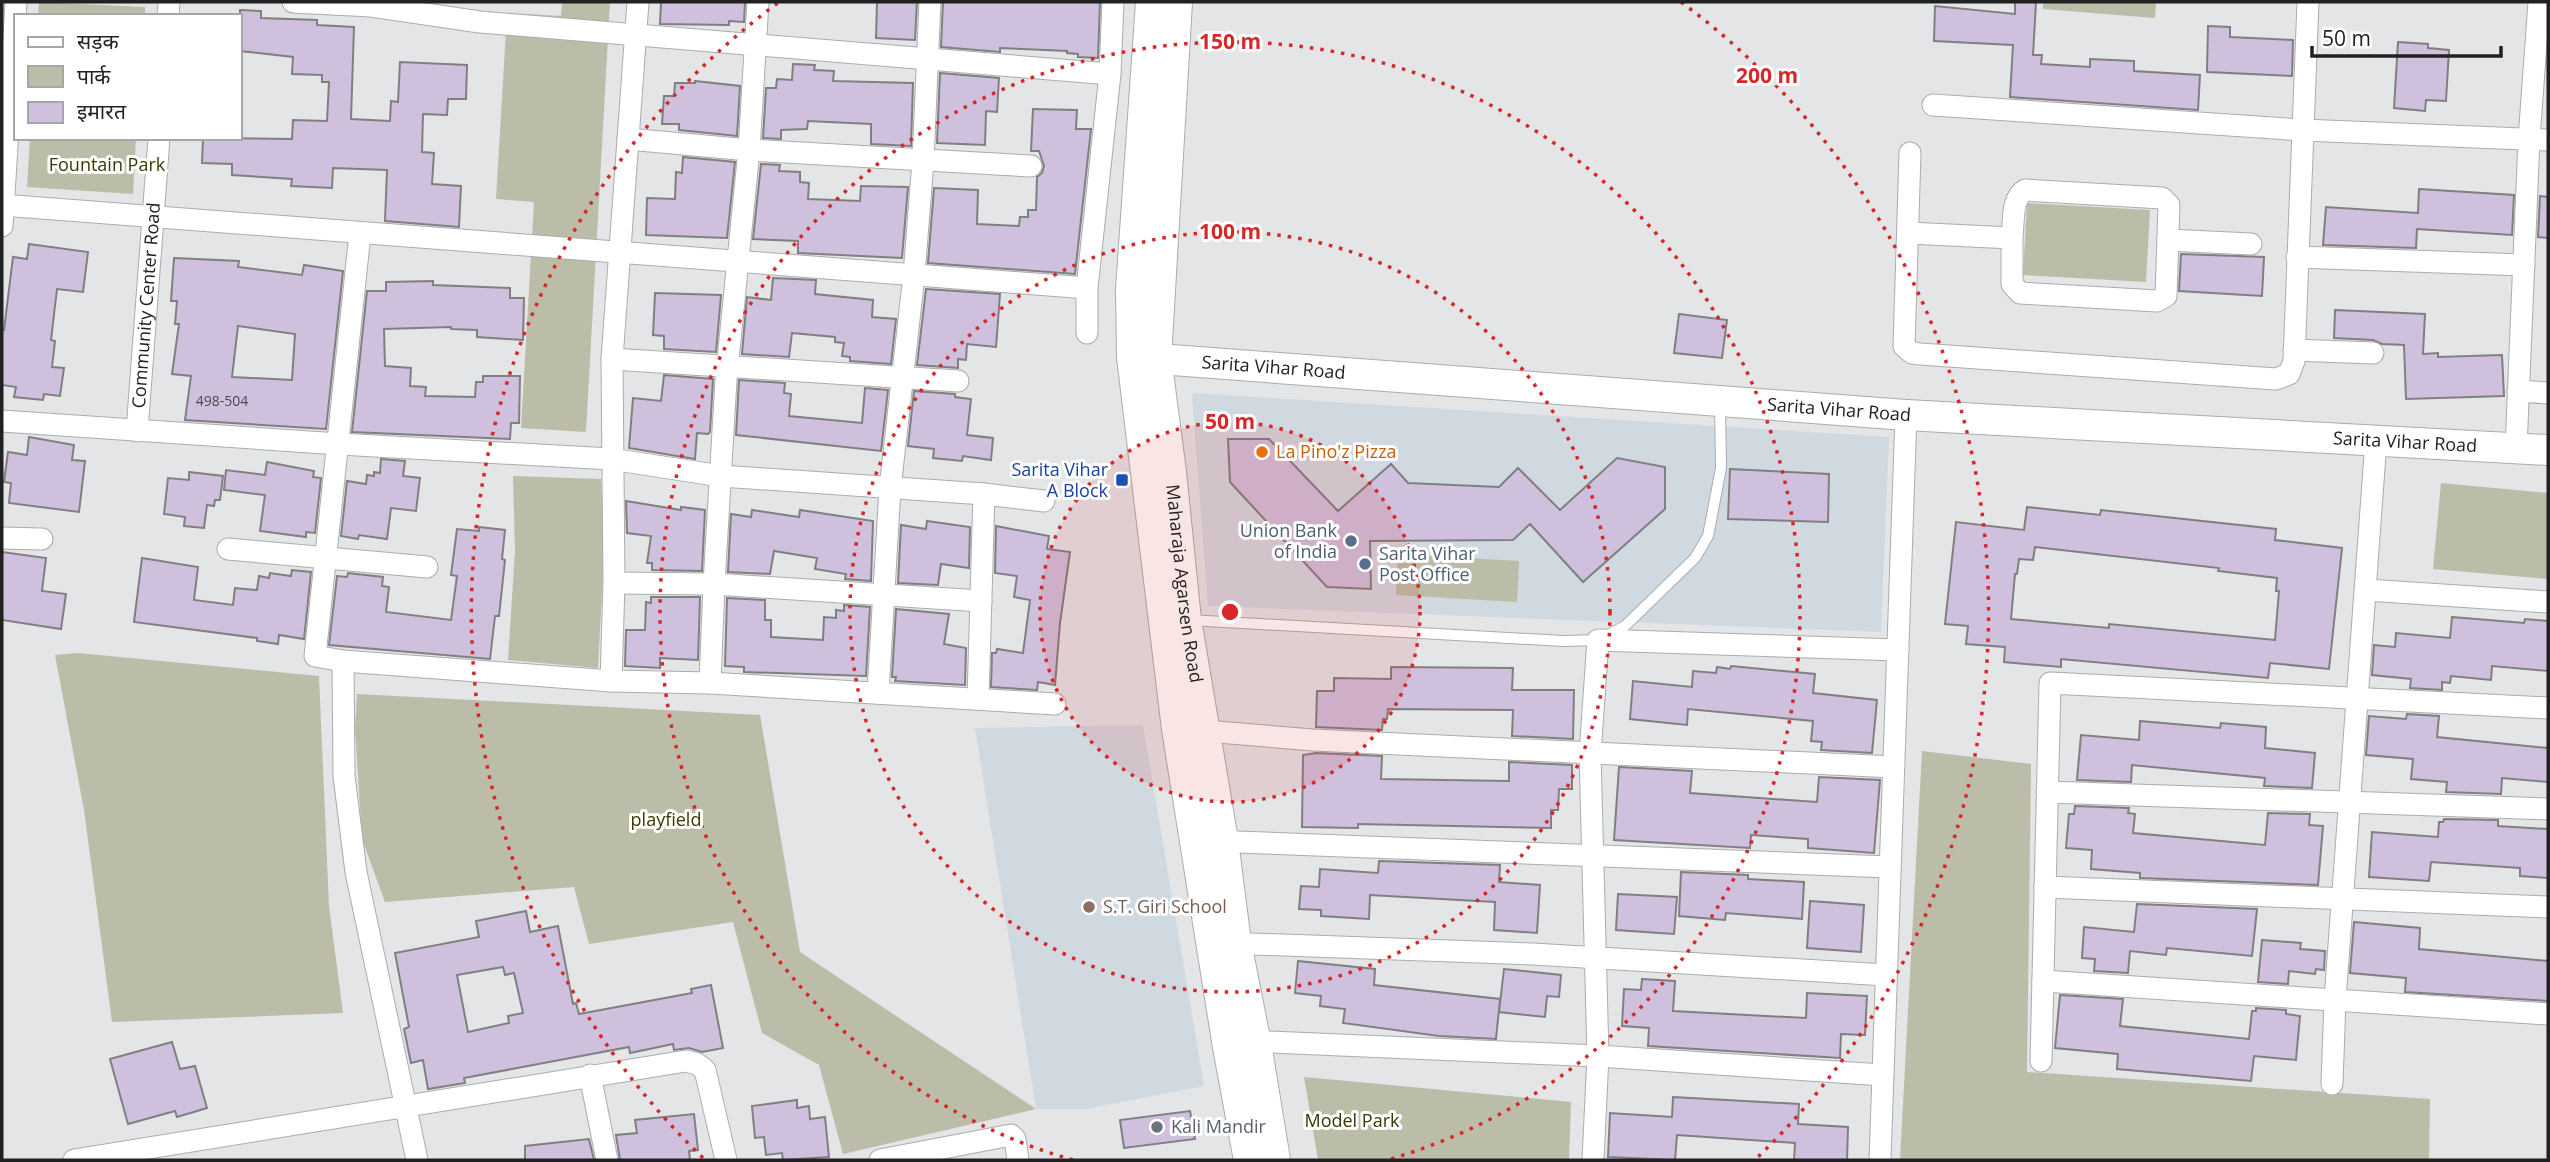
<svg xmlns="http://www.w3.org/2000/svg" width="2550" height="1162" font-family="'Open Sans','Noto Sans Devanagari',sans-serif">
	<rect width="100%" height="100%" fill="#e3e5e7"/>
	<path fill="#d1d9e0" d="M1192,393L1889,437L1881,632L1208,606Z
		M1143,725L1204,1086L1085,1109H1036L975,728Z"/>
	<path fill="#bbbda8" d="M39,2L145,7V16H38Z
		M562,2H610L586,432L521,428L534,202L496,199L507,13L561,16Z
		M2043,2H2156L2155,18L2043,9Z
		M30,138H136L133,194L27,187Z
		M2027,203L2150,210L2146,282L2023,275Z
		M513,476L601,479L604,553L598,668L508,660L515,551Z
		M2441,483L2548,493V579L2433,569Z
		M1398,554L1519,561L1517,602L1396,595Z
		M78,653L319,676L329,906L343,1013L112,1022L84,810L55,655Z
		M357,694L760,715L800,952L1036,1109L843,1154L819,1065L762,1033L733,922L589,944L574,887L385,902L362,839L355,728Z
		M1922,751L2031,764L2027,1072L2430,1099L2429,1160H1900Z
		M1304,1077L1571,1102L1569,1160H1318Z"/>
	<path fill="#cfc1dd" stroke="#807f81" stroke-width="2" fill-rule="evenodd" d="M661,2H745L744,22L729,21V25L660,24Z
		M877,2H917L915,40L876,38Z
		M943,2H1100L1098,58L1078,57V54L1067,53V51L1000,48V52L941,47Z
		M2015,2H2036L2033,55H2042L2041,64L2090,67V59L2134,61V71L2200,75L2198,110L2010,97L2013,45L1934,41L1935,6L2015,14Z
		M240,10L261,11V18L317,20V25L354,27L351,119L390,121L391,101L398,102L400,62L467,65L466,99H448L447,115L423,114L422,152L434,153L432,184L461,186L459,227L385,221L387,170L333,168L332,188L291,186L292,179L232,175V164L202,163L203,138L292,139L293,120L327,121L329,82H322V75L292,74L293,57L240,51Z
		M2208,26L2230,27V37L2293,40L2292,76L2207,72Z
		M2398,42L2428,44V48L2449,50L2446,101L2426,100L2425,111L2394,108Z
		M793,64L815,65L814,70L834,71L833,81L913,83L911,146L871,144V124L808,121L807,129L781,130V139L763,138L766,88H776L777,79L792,80Z
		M940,73L999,78L997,112L986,111L985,145L937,143Z
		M695,81L740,86L737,136L679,130V124H662L664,96H674L675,83H695Z
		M1033,109L1077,110L1076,129H1091L1075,274L928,263L934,188L978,190L977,224L1019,226L1020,217H1028V210H1036L1037,177L1042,173L1044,166L1039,151H1031Z
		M683,157L735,162L727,238L646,235L647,198L675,199L676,172L682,173Z
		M761,164L780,165L779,171L800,172V182L809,183L808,199L860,201L861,186L908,187L902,258L798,253V241L753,239Z
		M2419,189L2514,195L2512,235L2417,229L2416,248L2323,245L2326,207L2418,213Z
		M2540,196L2548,197V238L2538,237Z
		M29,244L88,252L83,292L57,289L51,340L55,341L52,367L64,368L60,396L44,394L43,400L14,397L16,387L2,385V330H4L13,257L27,259Z
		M2181,254L2264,257L2262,296L2179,291Z
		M174,258L239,261L238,267L302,275L304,265L343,271L326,429L185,420L191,376L172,374L179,324H175L177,301H171ZM238,326L295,334L292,380L232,377Z
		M773,278L816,280L815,294L873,300L872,317L896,319L891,364L850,361V357L842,356L844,343L835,342V337L792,333L789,357L742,354L747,297L771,300Z
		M433,281V285L510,288V298H524L523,340L477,337V330L451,329V327L384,329L385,366L411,368L410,386L426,387L425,396L475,397L476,382H483V376H520L519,423H511L510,439L352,432L367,291H386V282Z
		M926,289L1000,294L996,347L967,344L966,360L958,359V368L917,365Z
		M655,293L721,295L716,352L664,349V336L653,335Z
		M2335,310L2425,314L2423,354L2438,353V357L2502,355L2504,396L2406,399L2404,345L2382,344L2373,340L2334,338Z
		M1679,314L1727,320L1722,358L1674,353Z
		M664,375L713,379L710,432L708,434L697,433L695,459L629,448L633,398L661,401Z
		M739,380L785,383L784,393L791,394L789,416L862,423L865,388L888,390L881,451L736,435Z
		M914,391L955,394V397L971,399L967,435L993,438L991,460L963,456L962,461L933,458L934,449L908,446Z
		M29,437L74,445L72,460L85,461L79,512L9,503L11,483L4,482L8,452L27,455Z
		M1228,439H1269L1338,511L1391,464L1408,483L1499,487L1518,468L1560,510L1617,458L1665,467V509L1583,582L1530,524L1513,540L1370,541L1371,589L1327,587L1230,482Z
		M381,459L405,461L403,476L420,478L416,511L391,508L387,539L359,535L358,539L341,536L347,481L366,484L367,475L374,476V472L380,473Z
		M267,462L314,471L313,477L321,478L315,533L306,532V537L260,531L265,495L224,490L226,470L265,475Z
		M1730,469L1829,474L1828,522L1728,519Z
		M189,472L223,476L220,500H215L214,506L207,505L204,528L184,526L185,517L164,514L168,478L189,480Z
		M626,501L681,510V507L705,510L702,571L652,570V563H647L651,536L627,533Z
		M2027,507L2100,515L2101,510L2276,529L2275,540L2342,548L2329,669L2270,663L2268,678L2061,659V667L2004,662L2005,647L1966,644L1968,626L1945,624L1956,522L2024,530ZM2035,547L2219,568L2218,571L2277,578L2276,591H2279L2275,640L2109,624V628L2011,619L2015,574H2017L2019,559L2033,560Z
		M752,510L799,517L800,510L873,521L871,581L845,579L846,574L815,569L817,558L774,551L770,574L728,572L731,514L751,517Z
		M927,521L970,527L969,568L941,564L938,585L898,583L901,525L926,529Z
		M996,526L1049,536L1047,549L1070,552L1060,623L1055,685L1038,682L1037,690L991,687L992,653H996L997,649L1023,653L1030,600L1014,597L1017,576L995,573Z
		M479,527L505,530L502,559L505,560L499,616H495L490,659L329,645L337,576L347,577L348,573L383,577L382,586L389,587L386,612L451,620L457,576L451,575L457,529L479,531Z
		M2,552L46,558L42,591L66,594L61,629L2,620Z
		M142,558L198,567L194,600L233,605L235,588L257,590L259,576L269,578L270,573L291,576L292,570L311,572L304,639L279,635L278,644L257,641V638L134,622Z
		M651,597H700L698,660L660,658V668L625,666L626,630H645L646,602L651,603Z
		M727,598L765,600V620H771V637L823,640L824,617L836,618V610L844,611V605L870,607L866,676L744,672V667L725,666Z
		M896,609L949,614L944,644L966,648L965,685L895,681L896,677H892Z
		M2452,617L2524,623L2525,619L2548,621V671L2492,666L2491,680L2451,676L2450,683L2442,682V690L2410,688L2411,679L2372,675L2374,645L2395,647L2396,633L2450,638Z
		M1731,666L1815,674L1813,693L1877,700L1872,753L1821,750L1822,742L1811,741L1813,721L1688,709L1687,725L1630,719L1633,681L1692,687L1693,671L1716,673L1717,667L1730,669Z
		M1391,667L1513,668L1512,690H1574L1573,739L1512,736L1513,710L1388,709L1387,719H1383L1382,730L1316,727L1317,691H1334V678L1391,679Z
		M2407,714L2439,716L2437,737L2548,748V782L2502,778L2501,794L2446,792L2447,782L2411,779L2413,759L2366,755L2369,716L2406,719Z
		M2140,721L2220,728L2221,723L2266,727L2265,748L2315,753L2312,788L2264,786L2265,778L2132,765L2131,782L2077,780L2081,735L2139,740Z
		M1316,753L1382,756L1381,779L1509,781V762L1572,765V789H1559L1558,810H1551V828L1358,824V828L1302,827L1303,755Z
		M1619,767L1692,771L1690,793L1817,802L1819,777L1880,780L1874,853L1808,848V839L1751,835L1750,848L1614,840Z
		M2075,806L2129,808L2128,813L2135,814L2133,833L2265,845L2268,813L2310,814L2309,825L2323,826L2318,885L2140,878V873L2091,869L2092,850L2066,848L2069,814H2074Z
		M2444,819L2498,820V826L2548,829V878L2520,876V868L2431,862L2429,881L2369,877L2372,832L2438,837L2439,822H2443Z
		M1379,861L1500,865L1499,882L1540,885L1537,933L1494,930L1495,902L1370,895L1369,919L1321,916V910L1299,909L1301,886L1319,887L1320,869L1378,873Z
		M1681,872L1748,875V879L1804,882L1802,919L1726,913L1725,920L1679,916Z
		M1618,894L1677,897L1674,934L1616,930Z
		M1810,901L1864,905L1861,952L1807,948Z
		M2137,904L2257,909L2252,956L2167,948L2166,955L2130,951L2128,973L2094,971L2095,959L2082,958L2084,927L2134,932Z
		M526,911L530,932L558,926L573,1004L576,1003L579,1014L692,993L691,989L711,985L723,1048L702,1052L689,1048L674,1050L673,1044L630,1053L629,1047L464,1078L465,1083L428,1089L423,1060L411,1063L404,1029L409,1027L395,953L479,937L476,921ZM503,967L505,975L514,973L523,1013L508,1016L509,1023L468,1032L457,975Z
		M2354,922L2420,928L2419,949L2548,961V1001L2405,992L2406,978L2350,973Z
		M2262,940L2301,943L2300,949L2325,951L2324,970L2316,969L2315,974L2289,971L2288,984L2258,982Z
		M1298,961L1375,969L1374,985L1500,999L1496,1039L1439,1036L1343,1023L1345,1009L1320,1006L1321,996L1295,993Z
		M1504,969L1561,975L1559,997L1547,996L1545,1017L1499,1012Z
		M1642,979L1675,981L1673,1011L1806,1018L1807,993L1867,996L1865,1035L1841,1034L1840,1058L1648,1046L1649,1028L1622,1026L1624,989L1641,990Z
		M2060,995L2123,999L2120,1026L2249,1039L2252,1011H2256V1008L2286,1010V1014L2300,1016L2296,1060L2254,1056L2251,1081L2117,1069L2118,1054L2055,1048Z
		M172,1042L180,1069L195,1066L207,1108L177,1117L175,1111L128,1124L110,1059Z
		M1673,1097L1799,1104L1798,1124L1848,1127L1847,1160H1794L1795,1143L1677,1135L1675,1160L1608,1157L1610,1113L1672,1117Z
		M797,1100V1108L809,1106L810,1119L825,1117L829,1157L783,1160L782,1153L766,1155L764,1137L755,1138L752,1106Z
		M1190,1111L1195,1139L1124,1148L1120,1120Z
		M694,1114L698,1150L689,1151L690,1160H620L616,1135L637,1133L635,1120Z
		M589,1139L594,1160H525V1146Z"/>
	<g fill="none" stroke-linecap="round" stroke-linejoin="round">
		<defs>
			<path id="lane" d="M1189,620L1563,641L1598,640L1625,626L1695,558L1708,536L1721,468L1720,403"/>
			<g id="street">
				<path d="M293,2L371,6L480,22L1110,74"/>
				<path d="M168,16L169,2"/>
				<path d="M1933,105L2302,130L2548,140"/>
				<path d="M628,139L749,150L1031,166"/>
				<path d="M1910,153L1904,346L1912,353L1920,354L2276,379L2289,374L2294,361L2308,2"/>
				<path d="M2,205L1087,288"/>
				<path d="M2,226L16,2"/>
				<path d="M1908,233L2012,238C2014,222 2011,199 2025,190L2162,198L2169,205L2166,296L2157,301L2020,293L2012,284V238"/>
				<path d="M360,234L315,656L343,661L611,681L710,683L1055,704"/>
				<path d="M2168,240L2251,244"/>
				<path d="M2297,257L2524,265"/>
				<path d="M1087,333V288L1110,74L1113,2"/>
				<path d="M2294,350L2373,353"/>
				<path d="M612,359L958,381"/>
				<path d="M2518,391L2548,393"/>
				<path d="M2,421L339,444L611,459L721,476L984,494L1044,501"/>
				<path id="s1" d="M137,431L159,138"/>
				<path d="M2516,449L2529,139L2539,2"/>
				<path d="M2,538L42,539"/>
				<path d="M228,549L427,567"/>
				<path d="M614,583L714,584L981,601"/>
				<path d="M2367,590L2548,602"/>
				<path d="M343,661L344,776L356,872L417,1160"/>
				<path d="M611,681L614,583L612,359L638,2"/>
				<path d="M710,683L714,584L726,380L749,150L758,2"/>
				<path d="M878,693L890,488L914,275L923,161L930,2"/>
				<path d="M978,699L984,494"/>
				<path d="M1193,730L1313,740L1894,767"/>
				<path d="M2047,792L2548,809"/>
				<path d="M1211,841L1890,867"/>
				<path d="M2045,887L2548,907"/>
				<path d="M1225,943L1533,954L1886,975"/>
				<path d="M2043,981L2548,1014"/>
				<path d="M1242,1045L1268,1042L1598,1056L1883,1075"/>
				<path d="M2041,1061L2050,683L2548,708"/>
				<path d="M590,1075L607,1160"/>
				<path d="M2332,1084L2335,1000L2376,441"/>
				<path d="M74,1160L686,1061L697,1064L705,1070L726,1160"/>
				<path d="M880,1160L1011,1135L1015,1139L1018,1160"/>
				<path d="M1593,1160L1598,1056L1590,754L1598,640L1898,650"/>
				<path d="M1880,1160L1906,415"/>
			</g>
			<g id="secondary">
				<path d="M1151,2L1131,289L1132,357L1177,729L1228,1047L1249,1160"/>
				<path id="s2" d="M1177,2L1156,358L1171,472L1186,620L1223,841L1236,943L1256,1044L1275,1160"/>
				<path id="s3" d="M1132,357L1906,415L2548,450"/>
			</g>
		</defs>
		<use href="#lane" stroke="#abacae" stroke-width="12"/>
		<use href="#street" stroke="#abacae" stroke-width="23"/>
		<use href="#secondary" stroke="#abacae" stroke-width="32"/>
		<use href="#lane" stroke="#fff" stroke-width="10"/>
		<use href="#street" stroke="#fff" stroke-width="21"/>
		<use href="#secondary" stroke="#fff" stroke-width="30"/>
	</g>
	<circle cx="1230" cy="612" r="190" fill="#d62828" fill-opacity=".12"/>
	<g fill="none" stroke="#d62828" stroke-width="3.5" stroke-dasharray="3.5 7">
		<circle cx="1230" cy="612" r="190"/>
		<circle cx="1230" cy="612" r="380"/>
		<path d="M1073 1160A570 570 0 1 1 1387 1160"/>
		<path d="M703 1158A759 759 0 0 1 779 2M1681 2A759 759 0 0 1 1757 1158"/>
	</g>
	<circle fill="#e8710a" stroke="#fff" stroke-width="2.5" cx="1262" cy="452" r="7"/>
	<rect fill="#1a4fb4" stroke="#fff" stroke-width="2.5" x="1115" y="473" width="14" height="14" rx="3.5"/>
	<g fill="#5c6f8a" stroke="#fff" stroke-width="2.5">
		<circle cx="1351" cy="541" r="7"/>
		<circle cx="1365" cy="564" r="7"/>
	</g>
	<circle fill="#8d6e63" stroke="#fff" stroke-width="2.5" cx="1089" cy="907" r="7"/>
	<circle fill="#6b7280" stroke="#fff" stroke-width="2.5" cx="1157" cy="1127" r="7"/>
	<g text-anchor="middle" stroke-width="6" stroke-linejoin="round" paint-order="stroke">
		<g font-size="14" fill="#4c4951">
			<text x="222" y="406">498-504</text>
		</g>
		<g font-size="18" fill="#383901" stroke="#fff">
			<text x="107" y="171">Fountain Park</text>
			<text x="666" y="826">playfield</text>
			<text x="1352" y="1127">Model Park</text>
		</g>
		<g font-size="18" fill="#212122" stroke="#fff">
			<text dy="6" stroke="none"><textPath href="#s1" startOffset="126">Community Center Road</textPath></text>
			<text dy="6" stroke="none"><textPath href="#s3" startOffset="142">Sarita Vihar Road</textPath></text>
			<text dy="6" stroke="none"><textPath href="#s3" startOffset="709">Sarita Vihar Road</textPath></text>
			<text dy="6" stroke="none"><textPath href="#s3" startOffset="1276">Sarita Vihar Road</textPath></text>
			<text dy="6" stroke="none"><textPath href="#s2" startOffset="584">Maharaja Agarsen Road</textPath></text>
		</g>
		<g font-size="18" fill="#c56008" stroke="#fff" text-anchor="start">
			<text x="1276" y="458">La Pino'z Pizza</text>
		</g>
		<g font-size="18" fill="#164399" stroke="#fff" text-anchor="end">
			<text x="1108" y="476">Sarita Vihar<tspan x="1108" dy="21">A Block</tspan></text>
		</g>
		<g font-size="18" fill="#4e5e75" stroke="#fff" text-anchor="end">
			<text x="1337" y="537">Union Bank<tspan x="1337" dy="21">of India</tspan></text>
			<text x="1379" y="560" text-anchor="start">Sarita Vihar<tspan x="1379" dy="21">Post Office</tspan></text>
		</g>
		<g font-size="18" fill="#785e54" stroke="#fff" text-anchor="start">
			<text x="1103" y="913">S.T. Giri School</text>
		</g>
		<g font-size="18" fill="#5b616d" stroke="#fff" text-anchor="start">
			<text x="1171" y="1133">Kali Mandir</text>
		</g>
	</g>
	<circle cx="1230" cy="612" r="10" fill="#d62828" stroke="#fff" stroke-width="3.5"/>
	<g font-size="21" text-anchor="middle" font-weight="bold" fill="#d62828" stroke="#fff" stroke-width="6" stroke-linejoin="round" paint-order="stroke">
		<text x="1230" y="49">150 m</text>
		<text x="1767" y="83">200 m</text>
		<text x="1230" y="239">100 m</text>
		<text x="1230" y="429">50 m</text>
	</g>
	<rect width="2550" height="1162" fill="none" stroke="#212122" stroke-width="7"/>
	<rect x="14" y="14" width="228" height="126" fill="#ffffff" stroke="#a6a6a7" stroke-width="2"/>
	<rect x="28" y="37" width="35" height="10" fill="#ffffff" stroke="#a6a6a7" stroke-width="2"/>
	<text x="77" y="49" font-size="21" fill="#212122">सड़क</text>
	<rect x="28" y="66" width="35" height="21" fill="#bbbda8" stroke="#a6a6a7" stroke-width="2"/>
	<text x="77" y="84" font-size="21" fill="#212122">पार्क</text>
	<rect x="28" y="102" width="35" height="21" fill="#cfc1dd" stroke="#a6a6a7" stroke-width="2"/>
	<text x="77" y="119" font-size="21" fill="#212122">इमारत</text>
	<path d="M2312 46v10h189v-10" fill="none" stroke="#212122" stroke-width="3.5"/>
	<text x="2322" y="46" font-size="21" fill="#212122" stroke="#ffffff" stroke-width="5" paint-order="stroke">50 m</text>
</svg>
